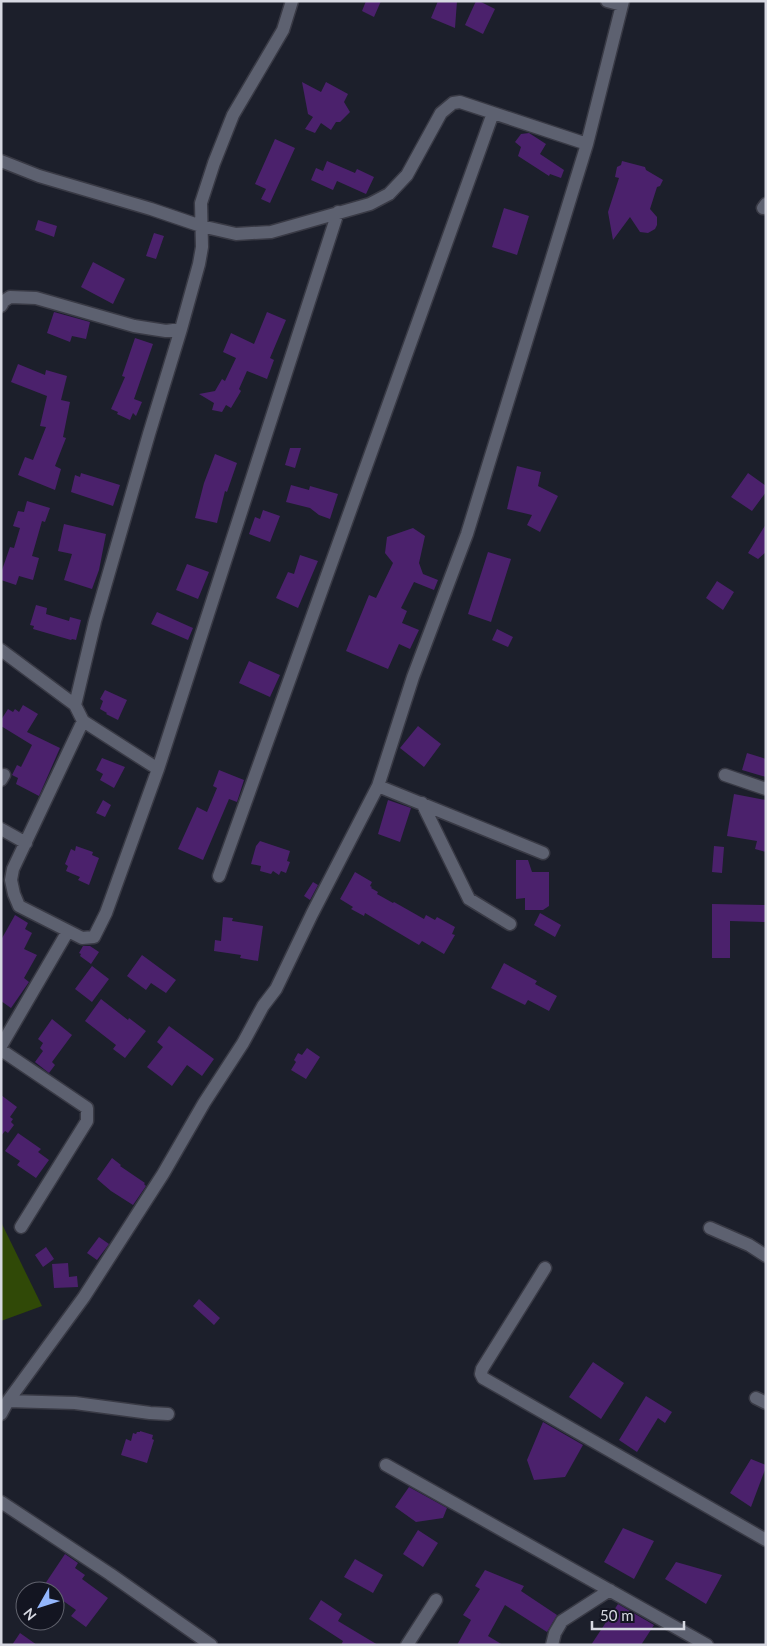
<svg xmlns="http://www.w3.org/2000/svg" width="767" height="1646" font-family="Lato,sans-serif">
	<rect width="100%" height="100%" fill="#1c1f2b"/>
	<path fill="#304907" d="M1,1222L42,1306L1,1321Z"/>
	<path fill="#4b216c" d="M366,1H381L374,17L362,11Z
		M438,1H457L455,28L431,18Z
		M476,1H479L495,9L483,34L465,25Z
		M302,82L321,92L326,82L348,94L344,102L350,112L340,122H336L331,130L321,123L315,133L305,129L313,117L308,114Z
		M529,133L546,144L540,154L564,170L561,178L550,174L549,176L518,156L521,147L515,142L521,134Z
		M275,139L295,148L270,203L261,199L266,189L255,184Z
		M327,161L355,173L357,169L374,177L366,194L337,181L333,190L311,180L316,168L323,171Z
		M622,161L645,167L646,170L663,180L660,186L657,187L650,209L657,217V225L655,229L648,233L640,232L630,217L613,240L608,212L619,178L615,177L617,167L621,165Z
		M504,208L529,216L517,255L492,247Z
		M38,220L57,226L54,237L35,230Z
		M154,233L164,236L156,259L146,256Z
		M93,262L125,279L113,304L81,287Z
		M54,312L90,322L86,339L72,336L70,342L47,333Z
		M267,312L286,320L270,358L274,360L267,379L247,371L239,389L241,391L231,408L226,405L222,412L212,410L214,403L199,394L215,391L222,379L225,381L236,358L223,352L231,333L254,344Z
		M135,338L153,344L134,399L142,402L136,416L133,413L130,420L117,414L118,412L111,409L125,377L122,376Z
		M18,364L45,375L46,370L67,376L61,400L70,402L63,437L66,438L55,466L61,469L55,490L18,475L25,457L33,460L46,427L40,426L47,396L11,382Z
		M290,448H301L295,468L285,465Z
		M215,454L237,463L227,492L225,491L217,523L195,518L204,483Z
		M517,466L541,472L538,486L558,496L540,532L527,525L532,515L507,509Z
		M81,473L120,485L113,506L71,492L75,475L80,477Z
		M748,473L766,486V492L752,511L731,497Z
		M291,485L309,490L310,486L338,494L330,519L319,515L310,508L286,502Z
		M27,501L50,508L45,522L42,521L32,556L39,558L33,580L19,576L16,585L1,580V573L10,547L14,548L20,528L13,526L18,511L24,512Z
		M263,510L280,516L270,542L249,534L255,517L260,519Z
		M64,524L106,534L99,570L92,589L64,580L72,554L58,551Z
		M766,524V552L758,559L748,553Z
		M413,528L425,536L419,563L423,574L438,580L434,590L414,582L401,608L407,611L402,623L419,630L410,649L399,644L388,669L346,651L369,595L376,598L393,563L385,553L387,537Z
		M488,552L511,559L491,622L468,614Z
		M300,555L318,561L298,608L276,598L288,572L294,574Z
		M187,564L209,572L198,599L176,590Z
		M717,581L734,592L723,610L706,598Z
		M36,605L47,608L46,614L69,621L70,617L81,620L76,640L72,639L71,640L33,629L34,626L30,625Z
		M157,612L193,628L188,640L151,624Z
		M497,629L513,637L508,647L492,640Z
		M249,661L280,675L270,697L239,683Z
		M105,690L127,700L118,720L106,714L107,713L100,709L103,701L100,699Z
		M23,705L38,714L27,732L60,748L39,796L16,784L18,778L12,775L17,765L21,767L32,745L1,726V720L8,709L13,712L15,709L19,712Z
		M418,726L441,744L424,767L400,748Z
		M747,753L766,759V777L742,770Z
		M102,758L125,767L114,788L100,780L103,774L96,770Z
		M219,770L244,780L237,802L229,799L203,860L178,849L197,807L207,812L217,788L213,786Z
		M734,794L766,800V852L755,849L757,841L727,836Z
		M103,800L111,805L105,817L96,813Z
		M388,800L411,808L400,842L378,834Z
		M260,841L290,851L287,861L290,862L286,873L281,871L279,875L273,871L271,874L260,871L261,866L251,864L256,846Z
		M76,846L93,852L92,855L99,858L89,885L78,880L80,877L66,871L68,866L65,864L71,849L75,851Z
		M714,846L724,847L722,873L712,872Z
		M516,860H528L532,872H549V906L543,910H525V898L516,899Z
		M355,872L372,882L370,886L372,887L371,888L378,892L377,894L393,903L394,902L424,919L426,915L435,920L437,917L455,927L452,934L455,935L444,954L422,941L419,945L365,913L364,916L351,909L353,907L340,899Z
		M313,882L318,885L310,900L304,896Z
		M712,904L766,905V922L730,921V958H712Z
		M540,913L561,925L555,937L534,925Z
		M15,915L28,923L25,929L32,933L24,949L37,955L24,978L29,982L11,1008L1,1001V940Z
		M223,917L233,918L232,921L263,926L258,961L240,958L241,955L214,951L215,940L221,941Z
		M83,946H90L99,952L91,964L80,956L81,954L79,953Z
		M142,955L176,980L166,993L151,983L146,990L127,976Z
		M504,963L537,981L535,984L557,996L549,1011L528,1000L525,1005L491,988Z
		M92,966L109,979L92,1002L75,989Z
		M101,999L128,1020L129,1018L146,1031L125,1058L113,1049L116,1045L85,1021Z
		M52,1019L72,1035L52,1062L55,1065L49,1073L35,1062L43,1051L40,1048L43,1043L38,1039Z
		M169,1026L214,1059L202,1076L187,1065L172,1086L147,1067L163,1047L157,1042Z
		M307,1048L320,1057L306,1079L291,1070L296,1062L294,1060L298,1053L302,1055Z
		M1,1095L17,1107L10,1117L13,1119L11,1122L14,1125L8,1133L5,1131L1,1136Z
		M18,1133L41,1149L38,1152L49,1160L36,1178L17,1165L20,1161L5,1151Z
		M112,1158L121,1165L120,1166L145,1183L144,1184L146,1186L133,1205L111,1191L97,1179Z
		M99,1237L109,1244L97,1260L87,1253Z
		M46,1247L54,1259L43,1267L35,1255Z
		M68,1263L69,1277L77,1276L78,1287L54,1288L52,1264Z
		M199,1299L220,1318L214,1325L193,1306Z
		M593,1362L624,1383L601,1419L569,1397Z
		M646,1396L672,1412L665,1423L658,1418L637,1452L619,1440Z
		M543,1422L583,1445L565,1477L534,1480L527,1460Z
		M140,1431L153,1435L152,1439L154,1440L147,1463L121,1455L126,1439L131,1441L133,1433L136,1434L137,1432H140Z
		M751,1459L766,1465V1467L751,1507L730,1493Z
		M409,1487L447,1508L443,1518L416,1522L395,1507Z
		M623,1528L654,1541L634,1579L604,1562Z
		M418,1530L438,1543L423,1567L403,1554Z
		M65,1554L78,1563L75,1568L85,1575L82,1579L108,1598L86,1627L71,1616L76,1610L55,1595V1591H49L43,1587Z
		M355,1559L383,1575L373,1593L344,1577Z
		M676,1562L722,1575L706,1604L665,1579Z
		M485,1570L524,1586L521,1591L557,1615L547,1632L505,1605L488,1636L503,1645H457L471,1620L463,1615L480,1589L475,1586Z
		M321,1600L342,1614L338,1621L378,1645H341L343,1641L309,1619Z
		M618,1604L654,1625L641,1645H591Z
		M20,1633L37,1645H12Z"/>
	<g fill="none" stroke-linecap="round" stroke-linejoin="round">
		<defs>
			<path id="minor" d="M607,1L622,5
				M1,161L39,176L151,209L201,226L236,234L271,232L370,204L389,194L407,175L441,113L453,103L460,102L587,144
				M763,208L766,204
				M1,306L4,301L10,297L36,298L134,326L153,329L166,331L181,329
				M1,650L75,705L83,721L158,769
				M75,705L95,621L149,434L181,329L199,264L202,247L201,203L214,163L233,115L283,30L292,1
				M83,721L13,869L11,880L14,894L19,906L82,938L94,937L106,913L158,769L338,212
				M725,775L766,789
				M1,780L4,775
				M378,786L543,853
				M422,803L469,899L510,924
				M1,829L26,843
				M219,876L493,113
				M1,1046L68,931
				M1,1050L87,1108V1121L21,1227
				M710,1228L749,1245L766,1256
				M545,1268L482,1369L481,1374L483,1378L766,1540
				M756,1398L766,1403
				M8,1401L75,1403L150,1413L168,1414
				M1,1414L8,1401L84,1297L163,1174L204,1103L243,1043L263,1006L276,989L312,914L378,786L413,677L467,534L587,144L623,1
				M386,1465L707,1645
				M1,1502L110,1574L211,1645
				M407,1645L436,1600
				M552,1645L555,1633L562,1621L610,1590"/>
		</defs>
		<use href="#minor" stroke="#393a45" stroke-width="15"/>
		<use href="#minor" stroke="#5d6170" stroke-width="12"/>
	</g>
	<rect width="767" height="1646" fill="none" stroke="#d7d9e2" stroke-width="5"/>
	<g transform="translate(40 1606) rotate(231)"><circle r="24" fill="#131521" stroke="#61636e"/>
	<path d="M0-4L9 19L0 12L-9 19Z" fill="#94b7fd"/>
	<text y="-8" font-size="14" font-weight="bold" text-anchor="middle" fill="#d7d9e2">N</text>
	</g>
	<path d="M592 1621v8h92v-8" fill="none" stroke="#d7d9e2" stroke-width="2.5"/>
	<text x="600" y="1621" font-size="15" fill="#d7d9e2" stroke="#131521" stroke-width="4" paint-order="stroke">50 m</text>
</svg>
